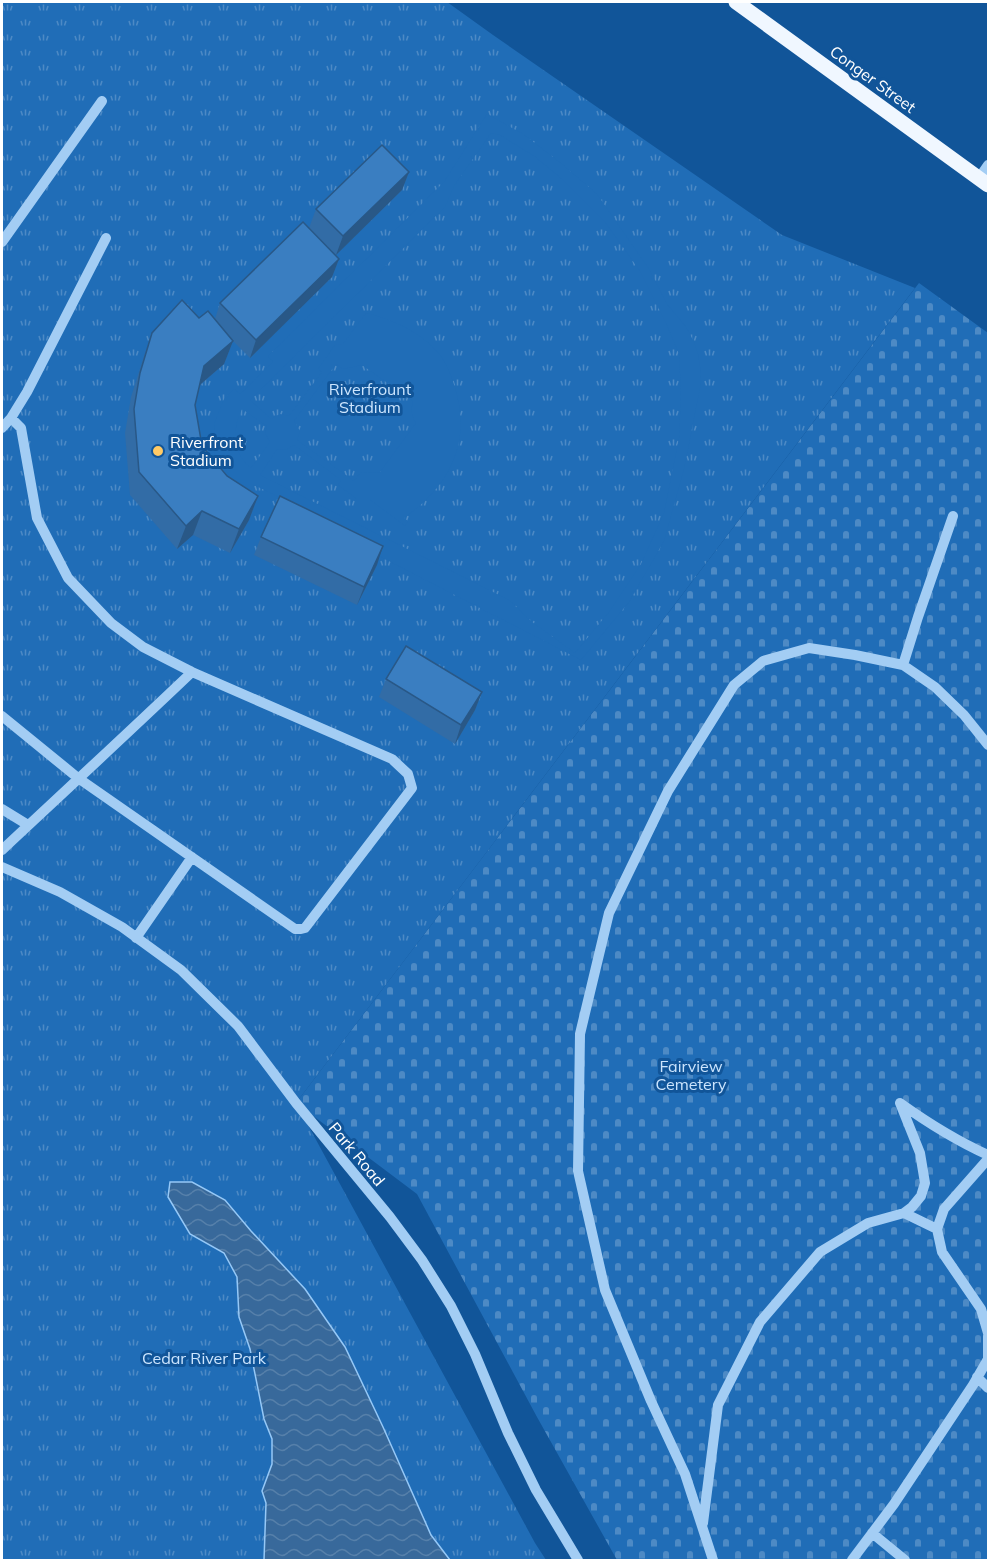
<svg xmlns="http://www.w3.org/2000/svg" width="990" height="1562" font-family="Mulish,sans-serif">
	<defs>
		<pattern id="cemetery-stones" width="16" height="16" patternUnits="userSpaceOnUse" patternTransform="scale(1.5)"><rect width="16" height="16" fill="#206db7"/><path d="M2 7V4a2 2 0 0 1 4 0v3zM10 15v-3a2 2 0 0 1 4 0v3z" fill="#4d8ac5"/></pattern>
		<pattern id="park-tufts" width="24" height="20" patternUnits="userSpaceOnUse" patternTransform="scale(1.5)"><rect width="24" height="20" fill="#206db7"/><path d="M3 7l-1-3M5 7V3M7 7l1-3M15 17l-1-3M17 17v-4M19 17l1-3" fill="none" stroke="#4d8ac5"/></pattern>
		<pattern id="water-waves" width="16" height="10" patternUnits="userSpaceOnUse" patternTransform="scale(1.5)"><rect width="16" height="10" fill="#38699b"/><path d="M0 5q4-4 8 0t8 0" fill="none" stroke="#5680aa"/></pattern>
	</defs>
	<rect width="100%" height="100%" fill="#159"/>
	<path fill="url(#cemetery-stones)" d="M919,283L988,333V1560H617L537,1417L417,1194L296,1103Z"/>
	<path fill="url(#park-tufts)" d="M2,2H447L493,35L782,235L915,288L296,1103L535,1543L546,1560H2Z"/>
	<path fill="#206db7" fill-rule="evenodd" d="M487,114L523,134L562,164L597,194L649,269L667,304L686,327L694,342L698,354L701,373L700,388L684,469L664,541L629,602L581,660L292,511L295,505L254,485L251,490L232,479L215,455L214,424L224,399L234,389L240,394L273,362L268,356L444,182ZM491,133L500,135L534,156L562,179L605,222L640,271L666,323L679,354L681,393L679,438L664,513L641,564L609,612L575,653L532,622L509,600L260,475L277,449L286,450L294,445L341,480L338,485L357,499H369L405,526L408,521L404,518C449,486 472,443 455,388C452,378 447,364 440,355C422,332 393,320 366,313L343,344L335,345L318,369L322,372L289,416L280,414L271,419L250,400L445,207L454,186ZM336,364L343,369L362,365L413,401C411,410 411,416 416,423L380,472L360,473L354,481L297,440L300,431L294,421ZM242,409L267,426L265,433L270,442L251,468C232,453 232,429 242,409Z"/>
	<path fill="url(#water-waves)" stroke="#95c8f7" stroke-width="1.5" d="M170,1182H192L225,1200L251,1231L305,1289L345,1347L383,1427L431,1535L450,1560H264L266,1503L262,1491L272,1464V1439L264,1419L250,1349L239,1317L237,1277L224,1253L190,1234L168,1197Z"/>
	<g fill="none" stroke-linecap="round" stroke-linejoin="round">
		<path stroke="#a3cdf4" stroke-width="10" d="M979,178L988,165
			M2,242L102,101
			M11,418L21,428L37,518L68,578L111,623L143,647L192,672
			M2,428L11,418L27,392L106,238
			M903,665L918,617L953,516
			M2,716L78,778L295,929H301L305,928L412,788L408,774L392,759L192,672C129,732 65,791 2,850
			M2,809L28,825
			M2,867L60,892L122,927L181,970L238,1026L296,1103L390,1217L422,1260L451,1306L475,1354L508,1433L536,1490L578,1560
			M136,938L192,857
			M988,1159L944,1209L937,1229L942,1252L981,1309L988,1333
			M904,1213L937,1229
			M977,1377L988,1388
			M703,1523L718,1405L760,1322L820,1252L868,1223L904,1213L912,1207L921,1196L925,1183L920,1153L900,1103C928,1123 957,1141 988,1155
			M872,1533L905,1560
			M713,1560L685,1474L651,1401L605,1290L578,1171L580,1034L609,913L668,791L734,685L763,661L809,648L855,655L903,665L935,687L964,715L988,745
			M852,1560L894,1504L973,1385L988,1359V1336"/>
		<path stroke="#f0f7ff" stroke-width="15" d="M736,2L988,185"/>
	</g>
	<path fill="#326ca6" d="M409,172L402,190L336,255L309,228L316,209Z
		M339,259L332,277L250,358L233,341L224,364L199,386L195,405L202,446L227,476L258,496L249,520L230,553L193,535L177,549L130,495L125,433L131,397L144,356L152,333L199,318L215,319L220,303Z
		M261,537L377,565L357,605L254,555Z
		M386,679L482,692L475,710L455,744L379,697Z"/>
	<path fill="#295887" d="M409,172L402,190L336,255L343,236Z
		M339,259L332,277L250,358L256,340Z
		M233,341L224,364L195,389L204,366Z
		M258,496L249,520L230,553L239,529Z
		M202,511L193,535L177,549L186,526Z
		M383,546L377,565L357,605L364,587Z
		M482,692L475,710L455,744L461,725Z"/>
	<path fill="#3a7ec1" stroke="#295887" stroke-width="1.5" d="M382,145L409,172L343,236L316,209Z
		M303,222L339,259L256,340L220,303Z
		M182,300L199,318L208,311L233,341L204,366L195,405L202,446L227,476L258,496L239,529L202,511L186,526L139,472L134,409L140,373L152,333Z
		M280,496L383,546L364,587L261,537Z
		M406,646L482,692L461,725L386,679Z"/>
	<circle fill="#ffca66" stroke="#159" stroke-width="2" cx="158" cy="451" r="6"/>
	<g text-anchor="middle" stroke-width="6" stroke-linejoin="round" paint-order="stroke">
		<g font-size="16" fill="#fff" stroke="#159">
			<text transform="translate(873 79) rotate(36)" y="6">Conger Street</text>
			<text transform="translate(357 1154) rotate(50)" y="6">Park Road</text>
		</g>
		<g font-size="16" fill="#cce5fe" stroke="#159">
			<text x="370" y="395">Riverfrount<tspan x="370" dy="18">Stadium</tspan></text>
			<text x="691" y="1072">Fairview<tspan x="691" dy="18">Cemetery</tspan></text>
			<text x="204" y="1364">Cedar River Park</text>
		</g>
		<g font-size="16" fill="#fff" stroke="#159" text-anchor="start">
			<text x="170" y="448">Riverfront<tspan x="170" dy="18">Stadium</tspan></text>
		</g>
	</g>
	<rect width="990" height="1562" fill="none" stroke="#ffffff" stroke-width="6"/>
</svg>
